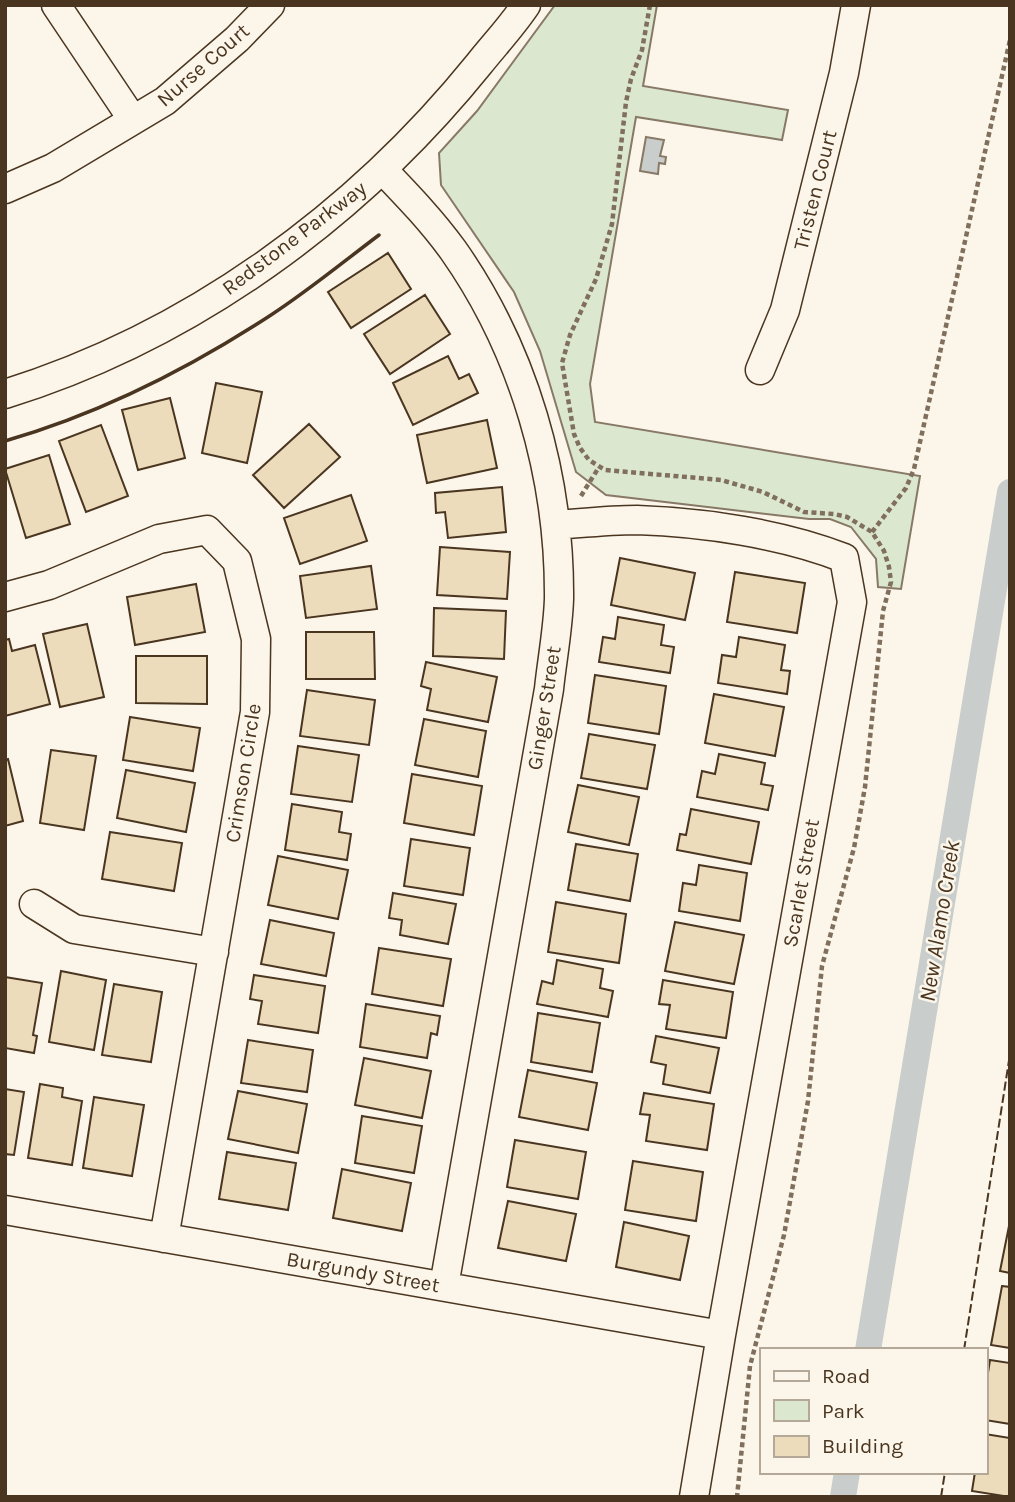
<svg xmlns="http://www.w3.org/2000/svg" width="1015" height="1502" font-family="Karla,sans-serif">
	<rect width="100%" height="100%" fill="#fbf6e9"/>
	<path fill="#dce7d0" stroke="#887966" stroke-width="2" d="M555,5H657L643,86L788,110L782,140L636,117L590,384L595,422L920,476L901,589L878,587L876,559L851,527L830,519H809L606,495L576,472L540,351L514,292L441,185L439,153L477,111Z"/>
	<path fill="#c9cecd" stroke="#887966" stroke-width="2" d="M646,137L664,140L660,156L666,157L665,164L659,163L658,174L640,171Z"/>
	<g fill="none" stroke-linecap="round" stroke-linejoin="round">
		<path stroke="#c9cecd" stroke-width="26" d="M868,1350L1010,492
			M843,1497L847,1472"/>
	</g>
	<path fill="#ecdcbc" stroke="#4a3520" stroke-width="2" d="M388,253L411,289L351,328L328,292Z
		M425,295L450,334L390,374L364,334Z
		M448,356L459,379L469,374L478,393L413,425L393,383Z
		M216,383L262,392L247,463L202,453Z
		M170,398L185,458L138,470L122,410Z
		M487,420L497,468L427,483L417,435Z
		M309,424L340,457L284,508L253,475Z
		M101,425L128,496L86,512L59,441Z
		M49,455L70,524L26,538L5,469Z
		M502,487L506,532L448,538L445,512L436,513L435,493Z
		M351,495L367,541L300,564L284,518Z
		M440,547L510,552L507,599L437,595Z
		M620,558L695,573L685,620L611,605Z
		M371,566L377,609L306,618L300,576Z
		M735,572L805,583L797,633L727,622Z
		M196,584L205,632L135,645L127,597Z
		M434,608L506,611L504,659L433,656Z
		M618,617L664,625L661,645L674,647L670,673L599,662L603,637L615,639Z
		M87,624L104,697L60,707L43,634Z
		M306,632H374L375,679H306Z
		M739,637L785,645L781,670L790,671L787,694L718,683L722,655L736,657Z
		M9,639L12,651L35,645L50,704L5,716V640Z
		M136,656H207V704L136,703Z
		M426,662L497,677L488,722L427,710L431,689L421,686Z
		M595,675L666,686L659,734L588,723Z
		M307,690L375,700L369,745L300,736Z
		M714,694L784,707L775,756L705,743Z
		M130,717L200,728L193,771L123,760Z
		M424,719L486,731L478,777L415,765Z
		M589,734L655,745L647,789L581,778Z
		M298,746L359,755L352,802L291,794Z
		M51,750L96,756L84,830L40,823Z
		M719,754L765,763L761,784L773,786L768,810L697,797L702,771L715,774Z
		M8,759L23,821L5,826V760Z
		M126,770L195,783L186,832L117,818Z
		M412,774L482,786L474,835L404,823Z
		M578,785L639,797L629,845L568,832Z
		M292,804L342,812L339,832L351,834L347,860L285,850Z
		M691,809L759,822L751,864L677,850L680,834L686,835Z
		M110,832L182,843L174,891L102,879Z
		M411,839L470,848L463,895L404,886Z
		M576,844L638,854L630,901L568,890Z
		M278,856L348,870L338,919L268,905Z
		M699,865L747,873L740,921L679,911L683,883L696,885Z
		M393,893L456,904L448,944L400,935L402,920L389,918Z
		M556,902L626,914L619,963L548,952Z
		M270,920L334,933L326,976L261,964Z
		M675,922L744,935L734,984L665,971Z
		M379,948L451,959L443,1006L372,994Z
		M557,960L603,969L600,988L613,991L608,1017L537,1004L542,981L553,984Z
		M61,971L106,980L94,1050L49,1042Z
		M254,975L325,986L318,1033L258,1024L262,1001L250,999Z
		M5,977L42,983L33,1035L37,1036L34,1053L5,1048Z
		M663,980L733,992L726,1038L666,1029L670,1005L659,1004Z
		M114,984L162,992L151,1062L102,1055Z
		M366,1004L440,1016L437,1035L431,1033L427,1058L360,1047Z
		M538,1013L600,1023L592,1072L531,1062Z
		M656,1036L719,1048L710,1093L663,1084L666,1065L651,1062Z
		M248,1040L313,1050L307,1092L241,1083Z
		M364,1058L431,1071L422,1118L355,1105Z
		M528,1070L597,1083L588,1130L519,1117Z
		M40,1084L63,1088L62,1097L82,1101L72,1165L28,1158Z
		M5,1089L24,1092L14,1155L5,1154Z
		M238,1091L307,1104L298,1153L228,1139Z
		M644,1093L714,1104L707,1150L646,1141L650,1115L640,1114Z
		M94,1097L144,1105L132,1176L83,1168Z
		M362,1116L422,1126L414,1173L355,1163Z
		M515,1140L586,1152L578,1199L507,1187Z
		M227,1152L296,1163L288,1210L219,1199Z
		M633,1161L703,1172L696,1221L625,1210Z
		M342,1169L411,1183L402,1231L333,1218Z
		M508,1201L576,1214L566,1261L498,1248Z
		M1010,1221V1273L1000,1271Z
		M624,1222L689,1236L680,1280L616,1267Z
		M1002,1286L1010,1287V1348L991,1345Z
		M990,1360L1010,1363V1424L985,1420V1392Z
		M985,1434L1010,1438V1497L972,1491L975,1472H985Z"/>
	<g fill="none" stroke-linecap="round" stroke-linejoin="round">
		<defs>
			<path id="minor" d="M56,5L133,120
				M383,170C407,195 432,221 453,250C524,351 560,476 559,599C558,629 552,660 549,689L444,1286
				M5,189L53,168L165,101L237,39L270,5
				M760,370L785,310L844,73L856,5
				M5,394C192,336 357,215 479,64C495,44 512,26 526,5
				M556,525C583,523 611,520 637,520C703,522 783,534 844,558L852,602L721,1335L694,1497
				M5,597L49,585L159,539L207,530L237,561L256,639L255,712L164,1238
				M34,904L74,929L214,952
				M5,1210L721,1335"/>
		</defs>
		<use href="#minor" stroke="#4a3520" stroke-width="31"/>
		<path stroke="#7f6f5c" stroke-width="4.5" stroke-dasharray="5 3.5" stroke-linecap="butt" d="M650,5L642,50L631,79L626,102L612,224L596,279L570,335L562,363L574,434L580,448L589,460L605,470L721,480L763,492L804,512L834,514L847,517L872,532L884,551L889,567L891,582L883,611L865,787L854,848L822,966L808,1101L784,1235L750,1366L737,1497
			M581,496L599,467
			M872,532L906,488L914,469L1010,40"/>
		<use href="#minor" stroke="#fbf6e9" stroke-width="28"/>
		<path stroke="#4a3520" stroke-width="2" stroke-dasharray="9 3.5" stroke-linecap="butt" d="M964,1350L1010,1054
			M941,1497L945,1472"/>
		<path stroke="#4a3520" stroke-width="3.5" d="M5,441C99,414 190,368 271,315C308,291 343,262 379,235"/>
	</g>
	<g text-anchor="middle" stroke-width="5" stroke-linejoin="round" paint-order="stroke">
		<g font-size="21" fill="#4a3520" stroke="#fbf6e9">
			<text transform="translate(203 65) rotate(-41)" y="7">Nurse Court</text>
			<text transform="translate(815 190) rotate(-76)" y="7">Tristen Court</text>
			<text transform="translate(294 238) rotate(-37)" y="7">Redstone Parkway</text>
			<text transform="translate(544 708) rotate(-81)" y="7">Ginger Street</text>
			<text transform="translate(243 773) rotate(-81)" y="7">Crimson Circle</text>
			<text transform="translate(801 883) rotate(-80)" y="7">Scarlet Street</text>
			<text transform="translate(363 1272) rotate(10)" y="7">Burgundy Street</text>
		</g>
		<g font-size="23" font-style="italic" fill="#4a3520" stroke="#fbf6e9">
			<text transform="translate(939 921) rotate(-81)" y="8">New Alamo Creek</text>
		</g>
	</g>
	<rect width="1015" height="1502" fill="none" stroke="#4a3520" stroke-width="14"/>
	<rect x="760" y="1348" width="228" height="126" fill="#fbf6e9" stroke="#b4a999" stroke-width="2"/>
	<rect x="774" y="1371" width="35" height="10" fill="#fbf6e9" stroke="#b4a999" stroke-width="2"/>
	<text x="822" y="1383" font-size="21" fill="#4a3520">Road</text>
	<rect x="774" y="1400" width="35" height="21" fill="#dce7d0" stroke="#b4a999" stroke-width="2"/>
	<text x="822" y="1418" font-size="21" fill="#4a3520">Park</text>
	<rect x="774" y="1436" width="35" height="21" fill="#ecdcbc" stroke="#b4a999" stroke-width="2"/>
	<text x="822" y="1453" font-size="21" fill="#4a3520">Building</text>
</svg>
